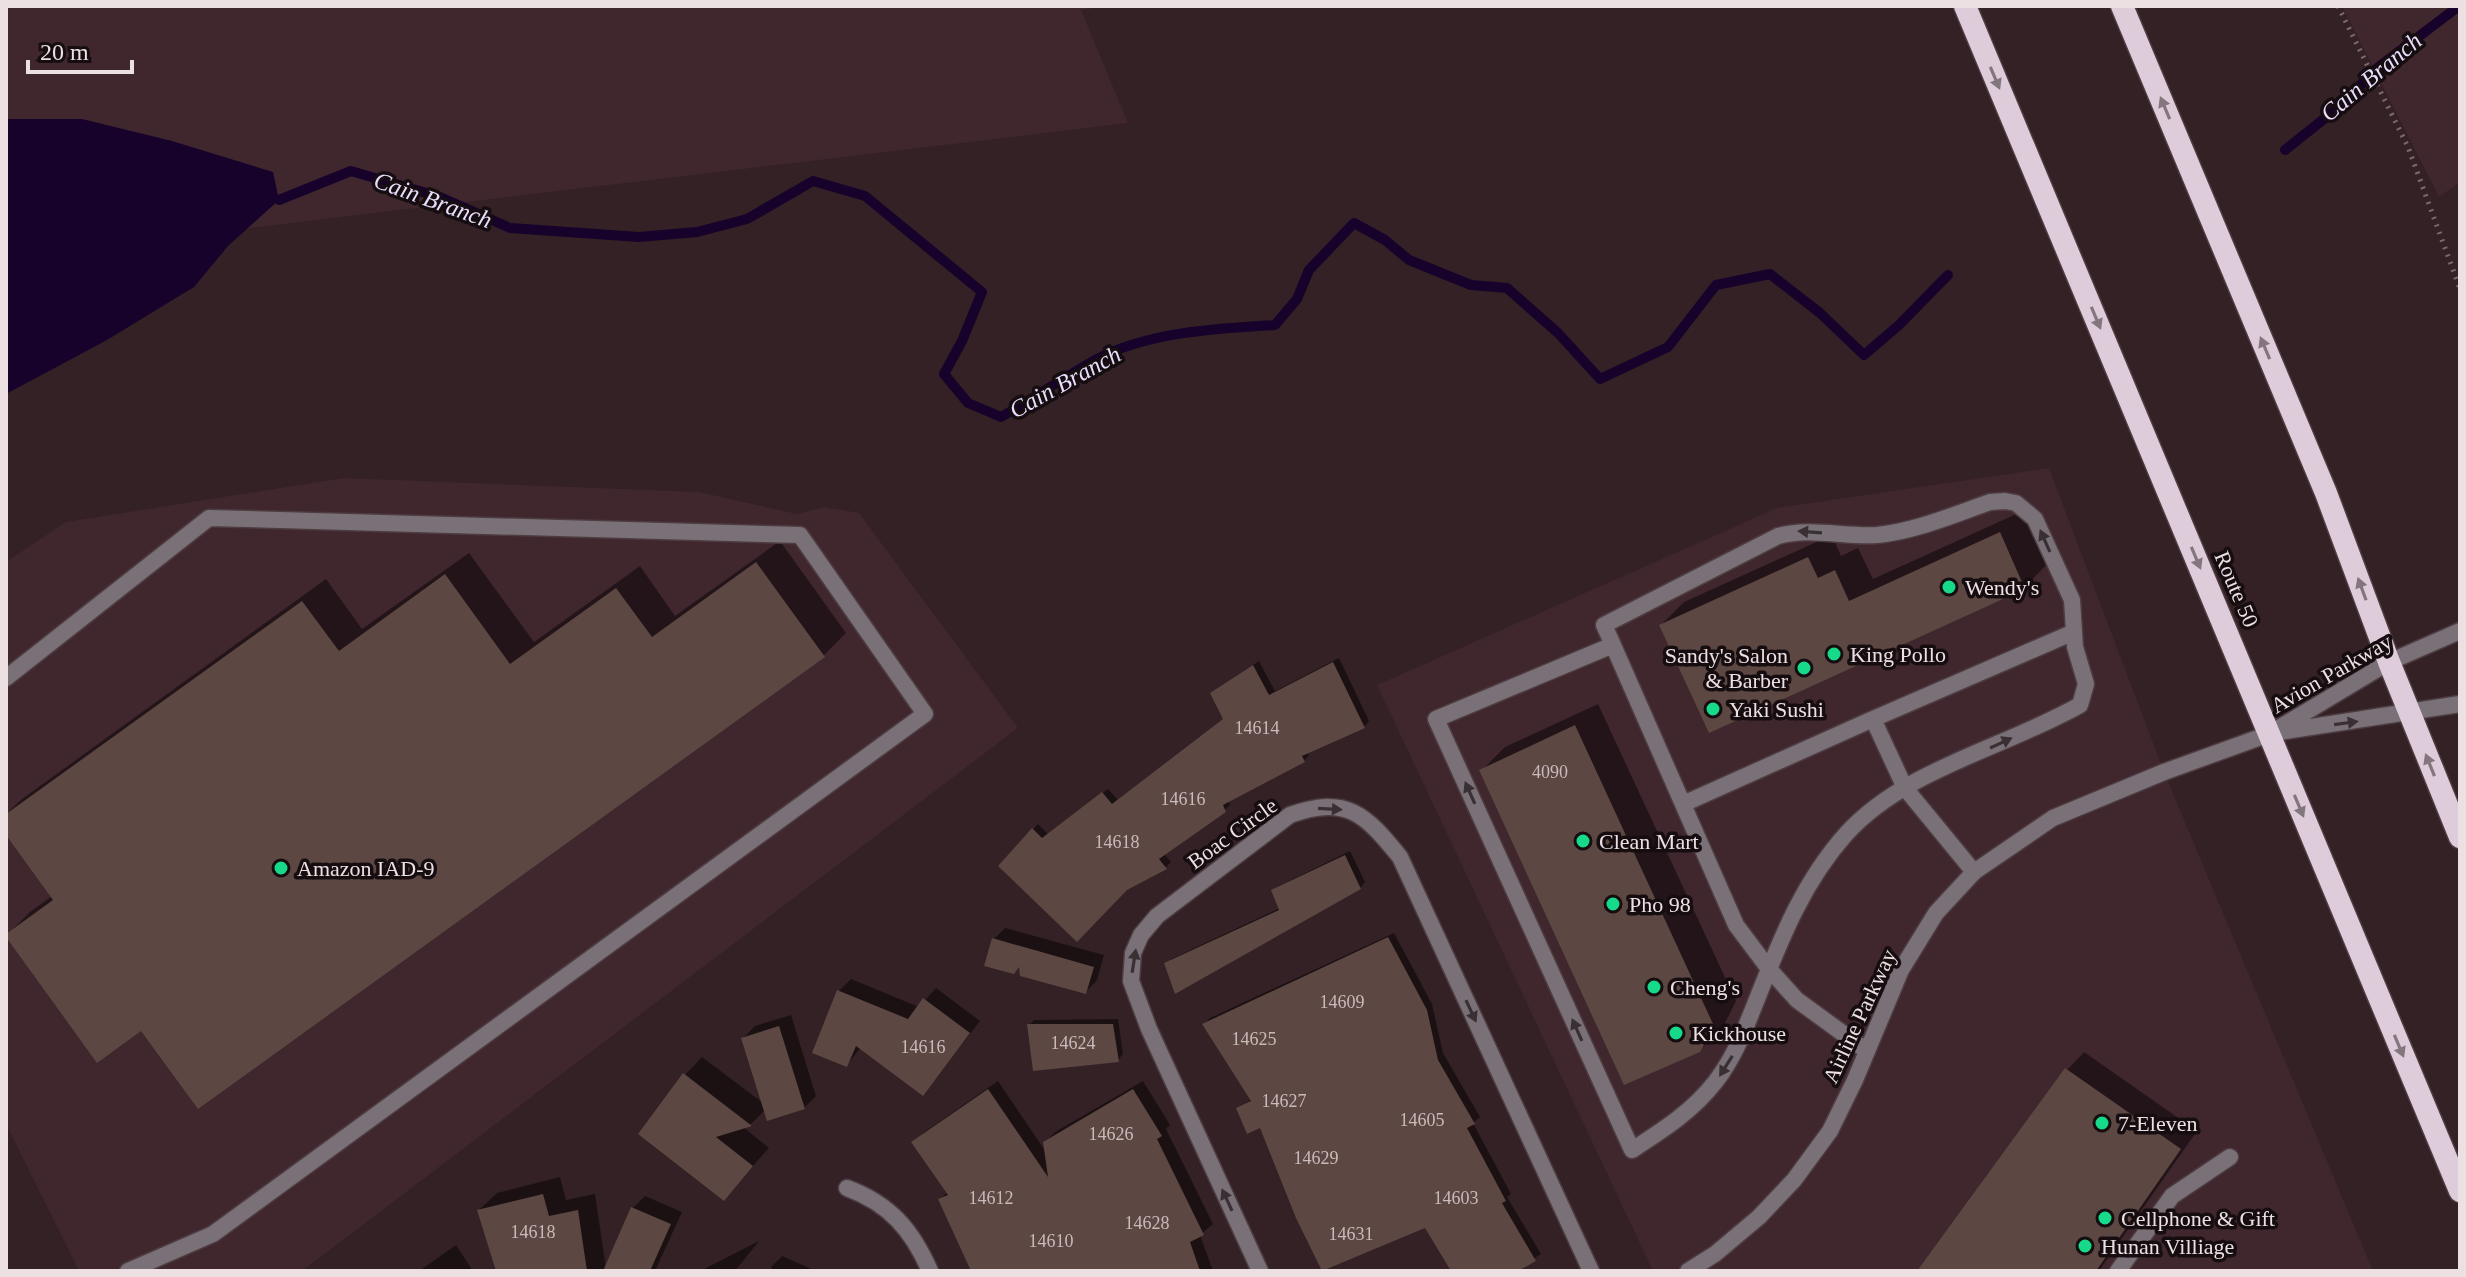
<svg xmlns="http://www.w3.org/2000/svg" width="2466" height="1277" font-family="Georgia,serif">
	<rect width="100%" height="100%" fill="#332125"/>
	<path fill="#40272d" d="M6,6H1107L1081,10L1128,123L6,257Z
		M2342,6H2460V182L2439,197Z
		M2049,468L2164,772L2373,1271H1653L1377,685L1777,508Z
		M343,478L699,492L797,514L825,507L859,513L1018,728L302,1271H79L6,1124V562L66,522Z"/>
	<path fill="#17022c" d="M6,119H82L172,141L273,172L279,200L228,246L194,287L107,340L6,394Z"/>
	<path fill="#0007" d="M2023,511L2047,564L2024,588L1661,625L1684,602L1832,535L1841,556L1858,548L1873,579Z
		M780,541L846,633L823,656L7,935L30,912L52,896L6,832V814L22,799L326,579L362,629L469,553L534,642L640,566L675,616Z
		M1339,658L1369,721L1364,727L1307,752L1309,755L1304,761L1228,800L1230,805L1225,810L1164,854L1171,862L1166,867L1126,888L1001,866L1038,824L1048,834L1108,789L1118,800L1225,719L1218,688L1259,661L1275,691Z
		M1598,704L1736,1001L1723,1027L1699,1050L1482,770L1505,747Z
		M1350,851L1365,882L1360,888L1166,964L1171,959L1280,908L1273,891L1279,886Z
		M1005,928L1104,955L1097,980L1086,992L1021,964L993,940Z
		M1394,933L1432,1004L1443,1053L1480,1117L1473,1123L1511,1194L1507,1197L1541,1254L1514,1271H1451L1425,1225L1261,1126L1238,1109L1252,1099L1205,1024L1210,1018Z
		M851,979L919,1007L936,988L980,1021L923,1094L861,1047L847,1065L814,1051L839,991Z
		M791,1015L816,1096L804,1108L765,1110L751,1124L742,1126L769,1148L724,1198L685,1075L702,1057L763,1103L743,1038L755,1026Z
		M1118,1019L1123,1054L1118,1060L1029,1025L1034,1020Z
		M2084,1052L2197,1131L2099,1271H1920L2067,1070Z
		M998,1081L1046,1152L1045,1142L1055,1132L1143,1081L1170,1125L1166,1129L1213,1224L1200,1235L1213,1271H973L940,1199L948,1192L914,1142L923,1133Z
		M560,1177L566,1200L595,1194L606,1268L633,1208L645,1196L682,1212L655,1271H498L479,1210L497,1193Z
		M759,1241L735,1271H703L706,1268Z
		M456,1245L473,1271H419Z
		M782,1256L816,1271H773L771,1267Z"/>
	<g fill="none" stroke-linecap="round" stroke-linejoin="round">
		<path stroke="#17022c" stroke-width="10" d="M2285,150L2339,107L2376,69L2459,6
			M279,200L351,171L440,197L510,228L639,237L697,232L747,219L813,181L865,196L982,292L962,341L944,374L968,403L1001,417C1033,399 1063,378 1095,360C1146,332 1219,328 1275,325L1297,299L1309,270L1354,223L1385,240L1409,260L1471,285L1507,288L1558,333L1600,379L1668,347L1716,285L1770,274L1820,313L1864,355L1899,325L1948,275"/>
	</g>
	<path fill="#5c4742" d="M2000,532L2025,589L1709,733L1659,625L1808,557L1818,578L1835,570L1849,601Z
		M756,562L825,657L198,1109L141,1031L97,1063L6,937V934L53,900L6,835V814L302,601L339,651L445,574L510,664L616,588L652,637Z
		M1333,662L1365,728L1302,756L1305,762L1223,805L1226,812L1159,859L1167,869L1127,890L1077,942L998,866L1032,828L1042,838L1102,792L1112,804L1223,719L1210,693L1253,665L1269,695Z
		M1575,725L1714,1026L1700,1052L1624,1085L1479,770Z
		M1345,855L1361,889L1175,994L1164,963L1279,910L1271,890Z
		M1388,937L1427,1010L1438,1060L1475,1124L1467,1128L1506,1201L1502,1203L1536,1261L1518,1271H1451L1425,1228L1322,1271L1296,1218L1260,1128L1247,1134L1236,1108L1251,1101L1202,1024Z
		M992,938L1094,967L1086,994L1020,976L1019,967L1014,974L984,966Z
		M837,990L908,1019L923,998L970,1033L923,1096L856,1046L847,1067L812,1053Z
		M1027,1024H1113L1119,1062L1033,1071Z
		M779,1026L805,1109L767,1121L741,1038Z
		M2065,1068L2181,1149L2096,1271H1917Z
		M683,1073L752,1126L716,1137L753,1166L724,1201L638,1134Z
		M988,1089L1048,1177L1043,1142L1133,1089L1162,1136L1157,1139L1204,1235L1190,1242L1200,1271H971L938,1199L948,1195L911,1142Z
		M543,1194L549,1216L578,1210L587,1271H496L477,1210Z
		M631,1207L671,1224L650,1271H603Z"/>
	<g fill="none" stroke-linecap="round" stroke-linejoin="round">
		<defs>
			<path id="service" d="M1613,645L1436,719L1632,1150C1663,1130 1693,1111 1716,1081C1736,1055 1747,1024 1759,994C1782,936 1804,881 1846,834C1905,769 2004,748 2080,705L2086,684L2075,647L2072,600L2035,519L2016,503L2005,501L1990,502C1953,515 1916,531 1877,535C1843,537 1810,527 1778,536L1604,625L1613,645L1736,925L1769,969L1797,1000L1867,1051
				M6,678L209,518L800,535L925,714L213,1234L128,1271
				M1683,804L1873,719
				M1974,872L1905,788L1873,719L2074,632
				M2118,1271L2172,1196L2230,1157"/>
			<path id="minor" d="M2279,732L2460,704
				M847,1188C890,1204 912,1230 930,1271
				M1260,1271L1149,1029L1131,981L1133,953L1141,935L1157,916L1290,815C1347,795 1365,814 1400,857L1591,1271
				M1688,1271L1715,1254L1759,1217L1794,1180L1830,1131L1855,1080L1901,970L1936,913L1974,872L2053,818L2164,772L2269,734L2389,662L2460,631"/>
			<path id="trunk" d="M1965,6L2460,1191
				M2122,6L2326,493L2389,662L2460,837"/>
		</defs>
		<use href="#service" stroke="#4d3c40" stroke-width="19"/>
		<use href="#minor" stroke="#4d3c40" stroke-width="19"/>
		<use href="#trunk" stroke="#4d3c40" stroke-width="25"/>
		<path stroke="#7a6a6e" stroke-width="5" stroke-dasharray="2 6" stroke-linecap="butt" d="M2338,6L2408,147L2460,289"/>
		<use href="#service" stroke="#797177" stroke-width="16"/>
		<use href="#minor" stroke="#797177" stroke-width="16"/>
		<use href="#trunk" stroke="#deccda" stroke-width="22"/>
	</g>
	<defs><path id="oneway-solid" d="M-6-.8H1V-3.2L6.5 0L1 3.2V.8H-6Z" transform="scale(2)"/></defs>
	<g fill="#84767f">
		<use href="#oneway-solid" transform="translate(1995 78) rotate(67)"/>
		<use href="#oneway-solid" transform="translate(2165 108) rotate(-113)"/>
		<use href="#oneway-solid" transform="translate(2096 318) rotate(67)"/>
		<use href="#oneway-solid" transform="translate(2265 348) rotate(-113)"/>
		<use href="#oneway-solid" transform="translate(2196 558) rotate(67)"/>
		<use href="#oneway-solid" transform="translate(2362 589) rotate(-110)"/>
		<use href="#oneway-solid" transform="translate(2430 765) rotate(-112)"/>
		<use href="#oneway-solid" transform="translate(2299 806) rotate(67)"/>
		<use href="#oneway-solid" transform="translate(2399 1046) rotate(67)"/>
	</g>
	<g fill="#383033">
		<use href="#oneway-solid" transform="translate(1810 532) rotate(-176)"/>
		<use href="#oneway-solid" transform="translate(2045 541) rotate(-114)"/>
		<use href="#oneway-solid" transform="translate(2346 723) rotate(-8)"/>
		<use href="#oneway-solid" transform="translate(2001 743) rotate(-25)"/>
		<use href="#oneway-solid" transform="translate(1470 793) rotate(-114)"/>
		<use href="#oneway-solid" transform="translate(1330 809) rotate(3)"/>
		<use href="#oneway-solid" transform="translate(1134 961) rotate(-81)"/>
		<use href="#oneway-solid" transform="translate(1471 1011) rotate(65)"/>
		<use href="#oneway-solid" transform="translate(1577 1030) rotate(-114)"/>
		<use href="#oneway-solid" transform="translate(1726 1066) rotate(122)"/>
		<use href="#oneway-solid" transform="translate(1227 1200) rotate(-115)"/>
	</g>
	<g fill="#16d989" stroke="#150d0f" stroke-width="3">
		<circle cx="1949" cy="587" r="8"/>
		<circle cx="1834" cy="654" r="8"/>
		<circle cx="1804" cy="668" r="8"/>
		<circle cx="1713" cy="709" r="8"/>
		<circle cx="1583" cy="841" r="8"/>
		<circle cx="281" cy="868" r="8"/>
		<circle cx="1613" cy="904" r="8"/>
		<circle cx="1654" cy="987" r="8"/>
		<circle cx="1676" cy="1033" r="8"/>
		<circle cx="2102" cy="1123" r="8"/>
		<circle cx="2105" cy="1218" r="8"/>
		<circle cx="2085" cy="1246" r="8"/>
	</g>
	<g text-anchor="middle" stroke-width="7" stroke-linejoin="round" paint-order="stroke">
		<g font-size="18" fill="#c9babb">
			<text x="1257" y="734">14614</text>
			<text x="1550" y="778">4090</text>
			<text x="1183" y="805">14616</text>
			<text x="1117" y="848">14618</text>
			<text x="1342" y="1008">14609</text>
			<text x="1254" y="1045">14625</text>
			<text x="1073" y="1049">14624</text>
			<text x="923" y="1053">14616</text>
			<text x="1284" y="1107">14627</text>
			<text x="1422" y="1126">14605</text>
			<text x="1111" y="1140">14626</text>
			<text x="1316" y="1164">14629</text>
			<text x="991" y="1204">14612</text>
			<text x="1456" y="1204">14603</text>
			<text x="1147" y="1229">14628</text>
			<text x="533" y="1238">14618</text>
			<text x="1351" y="1240">14631</text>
			<text x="1051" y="1247">14610</text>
		</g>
		<g font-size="22" fill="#ede0e3" stroke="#150d0f" text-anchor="start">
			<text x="1965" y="595">Wendy's</text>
			<text x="1850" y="662">King Pollo</text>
			<text x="1788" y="663" text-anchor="end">Sandy's Salon<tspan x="1788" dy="25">&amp; Barber</tspan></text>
			<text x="1729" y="717">Yaki Sushi</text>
			<text x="1599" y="849">Clean Mart</text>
			<text x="297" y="876">Amazon IAD-9</text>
			<text x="1629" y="912">Pho 98</text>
			<text x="1670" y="995">Cheng's</text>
			<text x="1692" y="1041">Kickhouse</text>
			<text x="2118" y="1131">7-Eleven</text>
			<text x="2121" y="1226">Cellphone &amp; Gift</text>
			<text x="2101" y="1254">Hunan Villiage</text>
		</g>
		<g font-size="22" fill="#ede0e3" stroke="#150d0f">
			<text transform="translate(2237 589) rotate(67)" y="8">Route 50</text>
			<text transform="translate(2331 673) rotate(-30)" y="8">Avion Parkway</text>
			<text transform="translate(1232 833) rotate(-36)" y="8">Boac Circle</text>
			<text transform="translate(1859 1016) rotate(-65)" y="8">Airline Parkway</text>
		</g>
		<g font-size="24" font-style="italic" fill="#e9defd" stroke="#150d0f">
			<text transform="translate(2371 77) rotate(-40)" y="8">Cain Branch</text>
			<text transform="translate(433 200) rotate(20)" y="8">Cain Branch</text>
			<text transform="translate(1065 382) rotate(-29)" y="8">Cain Branch</text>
		</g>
	</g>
	<rect width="2466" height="1277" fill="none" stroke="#ede0e3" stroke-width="16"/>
	<path d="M28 60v12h104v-12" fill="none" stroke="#ede0e3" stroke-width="4"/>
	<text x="40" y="60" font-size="24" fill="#ede0e3" stroke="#150d0f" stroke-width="6" paint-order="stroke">20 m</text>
</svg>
